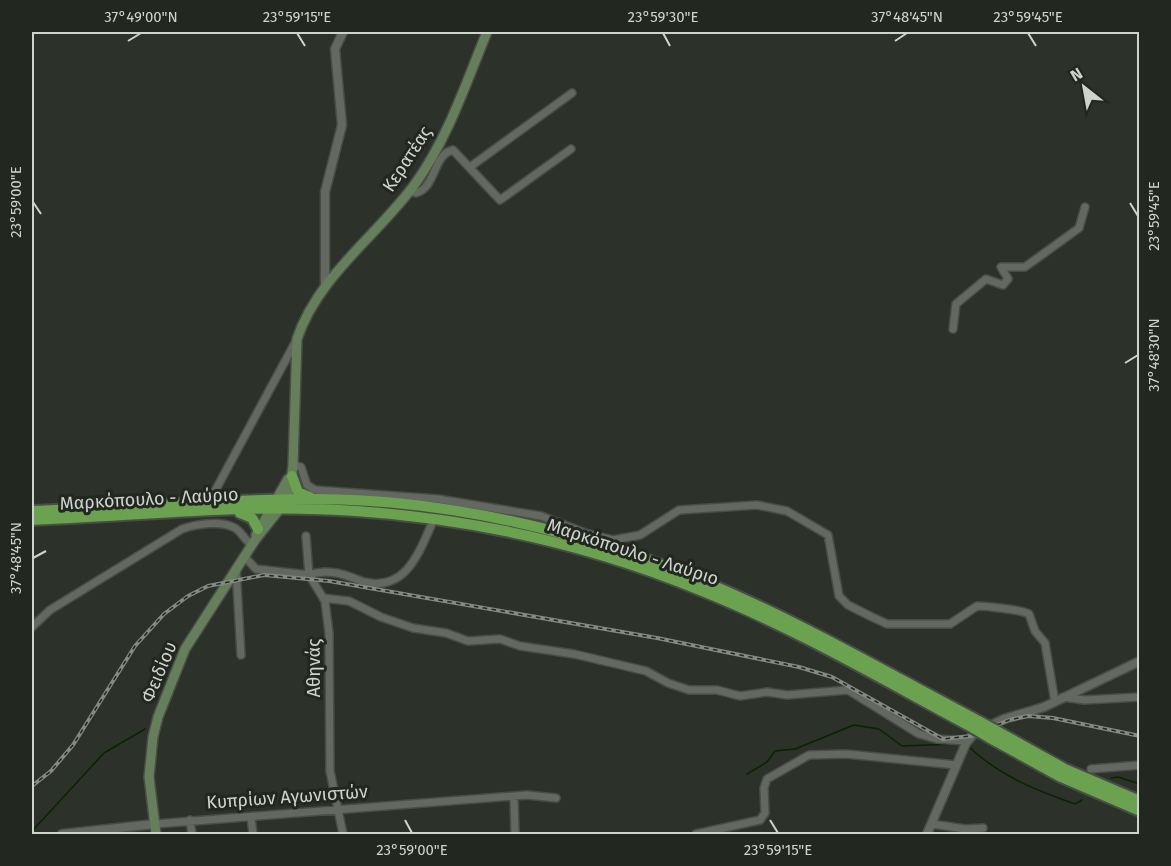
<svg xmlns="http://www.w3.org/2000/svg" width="1171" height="866" font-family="'Fira Sans',sans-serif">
	<rect width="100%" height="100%" fill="#2c312a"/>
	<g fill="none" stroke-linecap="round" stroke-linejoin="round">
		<path stroke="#082400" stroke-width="1.5" d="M969,747C1000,776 1035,790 1075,804L1082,800
			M747,774L767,762L775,751L795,749L854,725L879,729L902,746L957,744
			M1111,778L1118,777L1140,784
			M34,829L104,753L145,729"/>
		<defs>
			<path id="minor" d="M470,167L572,93
				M409,191L416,193C436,188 433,154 453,150L500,200L571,149
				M953,329L956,304L986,279L1003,285L1008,279L1001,267H1025L1079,228L1085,207
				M293,465L301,467L307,485L315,490L438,499L541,516L585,533L613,540L640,535L679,510L757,505L787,511L828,535L839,596L848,605L872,617L887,624H950L977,606C986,606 1022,610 1029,614L1035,631L1045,643L1055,702
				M215,491L297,339
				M306,536L309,575C318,571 327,572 337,573C347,575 355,579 364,582C408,592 420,549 434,519
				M244,556L256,569L309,575L325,601L329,633L330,771L343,834
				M236,568L241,655
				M323,598L349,601L381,617L413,628L446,633L468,641L500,639L520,646L574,654L646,671L668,683L689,690H717L740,696L767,692L787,695L848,690L919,734L937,739L967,741
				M32,627L50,610L182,529C196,524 221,520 235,528C242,532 244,540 252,545
				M1063,697L1084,700L1140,697
				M1091,769L1140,765
				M514,797L515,834
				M251,817L253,834
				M190,820L192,834
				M155,824L527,795L556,798
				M932,824L965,829L983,828
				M696,834L760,820L765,813L764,788L767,779L809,755L846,754L956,765"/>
			<path id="tertiary" d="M325,287V192L342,125L335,49L343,32
				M989,726L1004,719L1044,707L1140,661
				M62,834L155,824
				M927,834L966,743L972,736"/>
			<path id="secondary" d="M256,535L288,479
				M156,834L149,777L153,737L158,717L185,649L255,540L279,510L290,489L293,465L297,339C318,276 377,236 415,184C448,138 466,83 487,32"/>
			<path id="trunk" d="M292,476L298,492L310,497
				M32,511C127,507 223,499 318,499C450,500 586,532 707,583C798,621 884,671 971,717
				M240,513L252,518L258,529
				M32,520C138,516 250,503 356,511C474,519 590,545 700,590C793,627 880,678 968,725
				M995,730L1065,769L1140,801
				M990,738L1061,777L1140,811"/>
		</defs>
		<use href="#minor" stroke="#484d47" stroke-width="10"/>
		<use href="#tertiary" stroke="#484d47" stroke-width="11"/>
		<use href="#secondary" stroke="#484d47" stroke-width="12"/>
		<use href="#trunk" stroke="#484d47" stroke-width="14"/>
		<use href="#minor" stroke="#636961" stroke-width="7"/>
		<use href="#tertiary" stroke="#636961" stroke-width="8"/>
		<use href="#secondary" stroke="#657f5a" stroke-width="9"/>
		<use href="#trunk" stroke="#6aa250" stroke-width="10"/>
		<defs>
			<path id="rail" d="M32,786L51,771L73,745L135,646L164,614L188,596L208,586L264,575L329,581L657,638L799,667L832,677L943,739L971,736L1009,720L1028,716L1053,718L1140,736"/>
		</defs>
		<use href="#rail" stroke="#848983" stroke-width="4"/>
		<use href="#rail" stroke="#222720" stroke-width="1.5" stroke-dasharray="4.5" stroke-linecap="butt"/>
		<defs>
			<path id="trunk-bridge" d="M971,717L995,730
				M968,725L990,738"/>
		</defs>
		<use href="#trunk-bridge" stroke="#484d47" stroke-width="14" stroke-linecap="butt"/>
		<use href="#trunk-bridge" stroke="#6aa250" stroke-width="10"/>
	</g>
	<path fill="none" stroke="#cfd3ce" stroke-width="2" d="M297,33L305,46M663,33L670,46M1028,33L1036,46M128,41L141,33M895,41L907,33M33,202L41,214M1130,203L1138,216M1125,363L1138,355M33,558L46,551M405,820L412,833M770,820L778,833"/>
	<g text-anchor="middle" stroke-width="6" stroke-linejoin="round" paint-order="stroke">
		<g font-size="18" fill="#cfd3ce" stroke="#222720">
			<text transform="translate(407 159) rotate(-57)" y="6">Κερατέας</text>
			<text transform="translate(149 499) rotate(-3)" y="6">Μαρκόπουλο - Λαύριο</text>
			<text transform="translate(633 552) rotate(18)" y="6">Μαρκόπουλο - Λαύριο</text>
			<text transform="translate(314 668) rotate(-90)" y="6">Αθηνάς</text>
			<text transform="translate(159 672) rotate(-67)" y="6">Φειδίου</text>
			<text transform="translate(287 797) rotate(-4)" y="6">Κυπρίων Αγωνιστών</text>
		</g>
	</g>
	<rect width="1171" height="866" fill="none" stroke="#222720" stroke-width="66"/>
	<g transform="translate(1084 87) rotate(329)" stroke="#222720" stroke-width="4.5" paint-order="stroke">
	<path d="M0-4.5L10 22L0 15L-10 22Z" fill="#cfd3ce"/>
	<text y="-9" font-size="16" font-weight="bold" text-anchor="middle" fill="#cfd3ce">N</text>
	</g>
	<rect x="33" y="33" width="1105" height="800" fill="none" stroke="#cfd3ce" stroke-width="2"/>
	<g font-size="15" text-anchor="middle" fill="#cfd3ce">
		<text x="141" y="22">37°49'00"N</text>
		<text x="297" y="22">23°59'15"E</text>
		<text x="663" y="22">23°59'30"E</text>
		<text x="907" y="22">37°48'45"N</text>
		<text x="1028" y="22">23°59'45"E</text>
		<text transform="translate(16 202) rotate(-90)" y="5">23°59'00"E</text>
		<text transform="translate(1154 216) rotate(-90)" y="5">23°59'45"E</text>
		<text transform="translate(1154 355) rotate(-90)" y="5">37°48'30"N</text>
		<text transform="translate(16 558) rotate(-90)" y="5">37°48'45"N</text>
		<text x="412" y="855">23°59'00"E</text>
		<text x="778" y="855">23°59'15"E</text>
	</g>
</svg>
